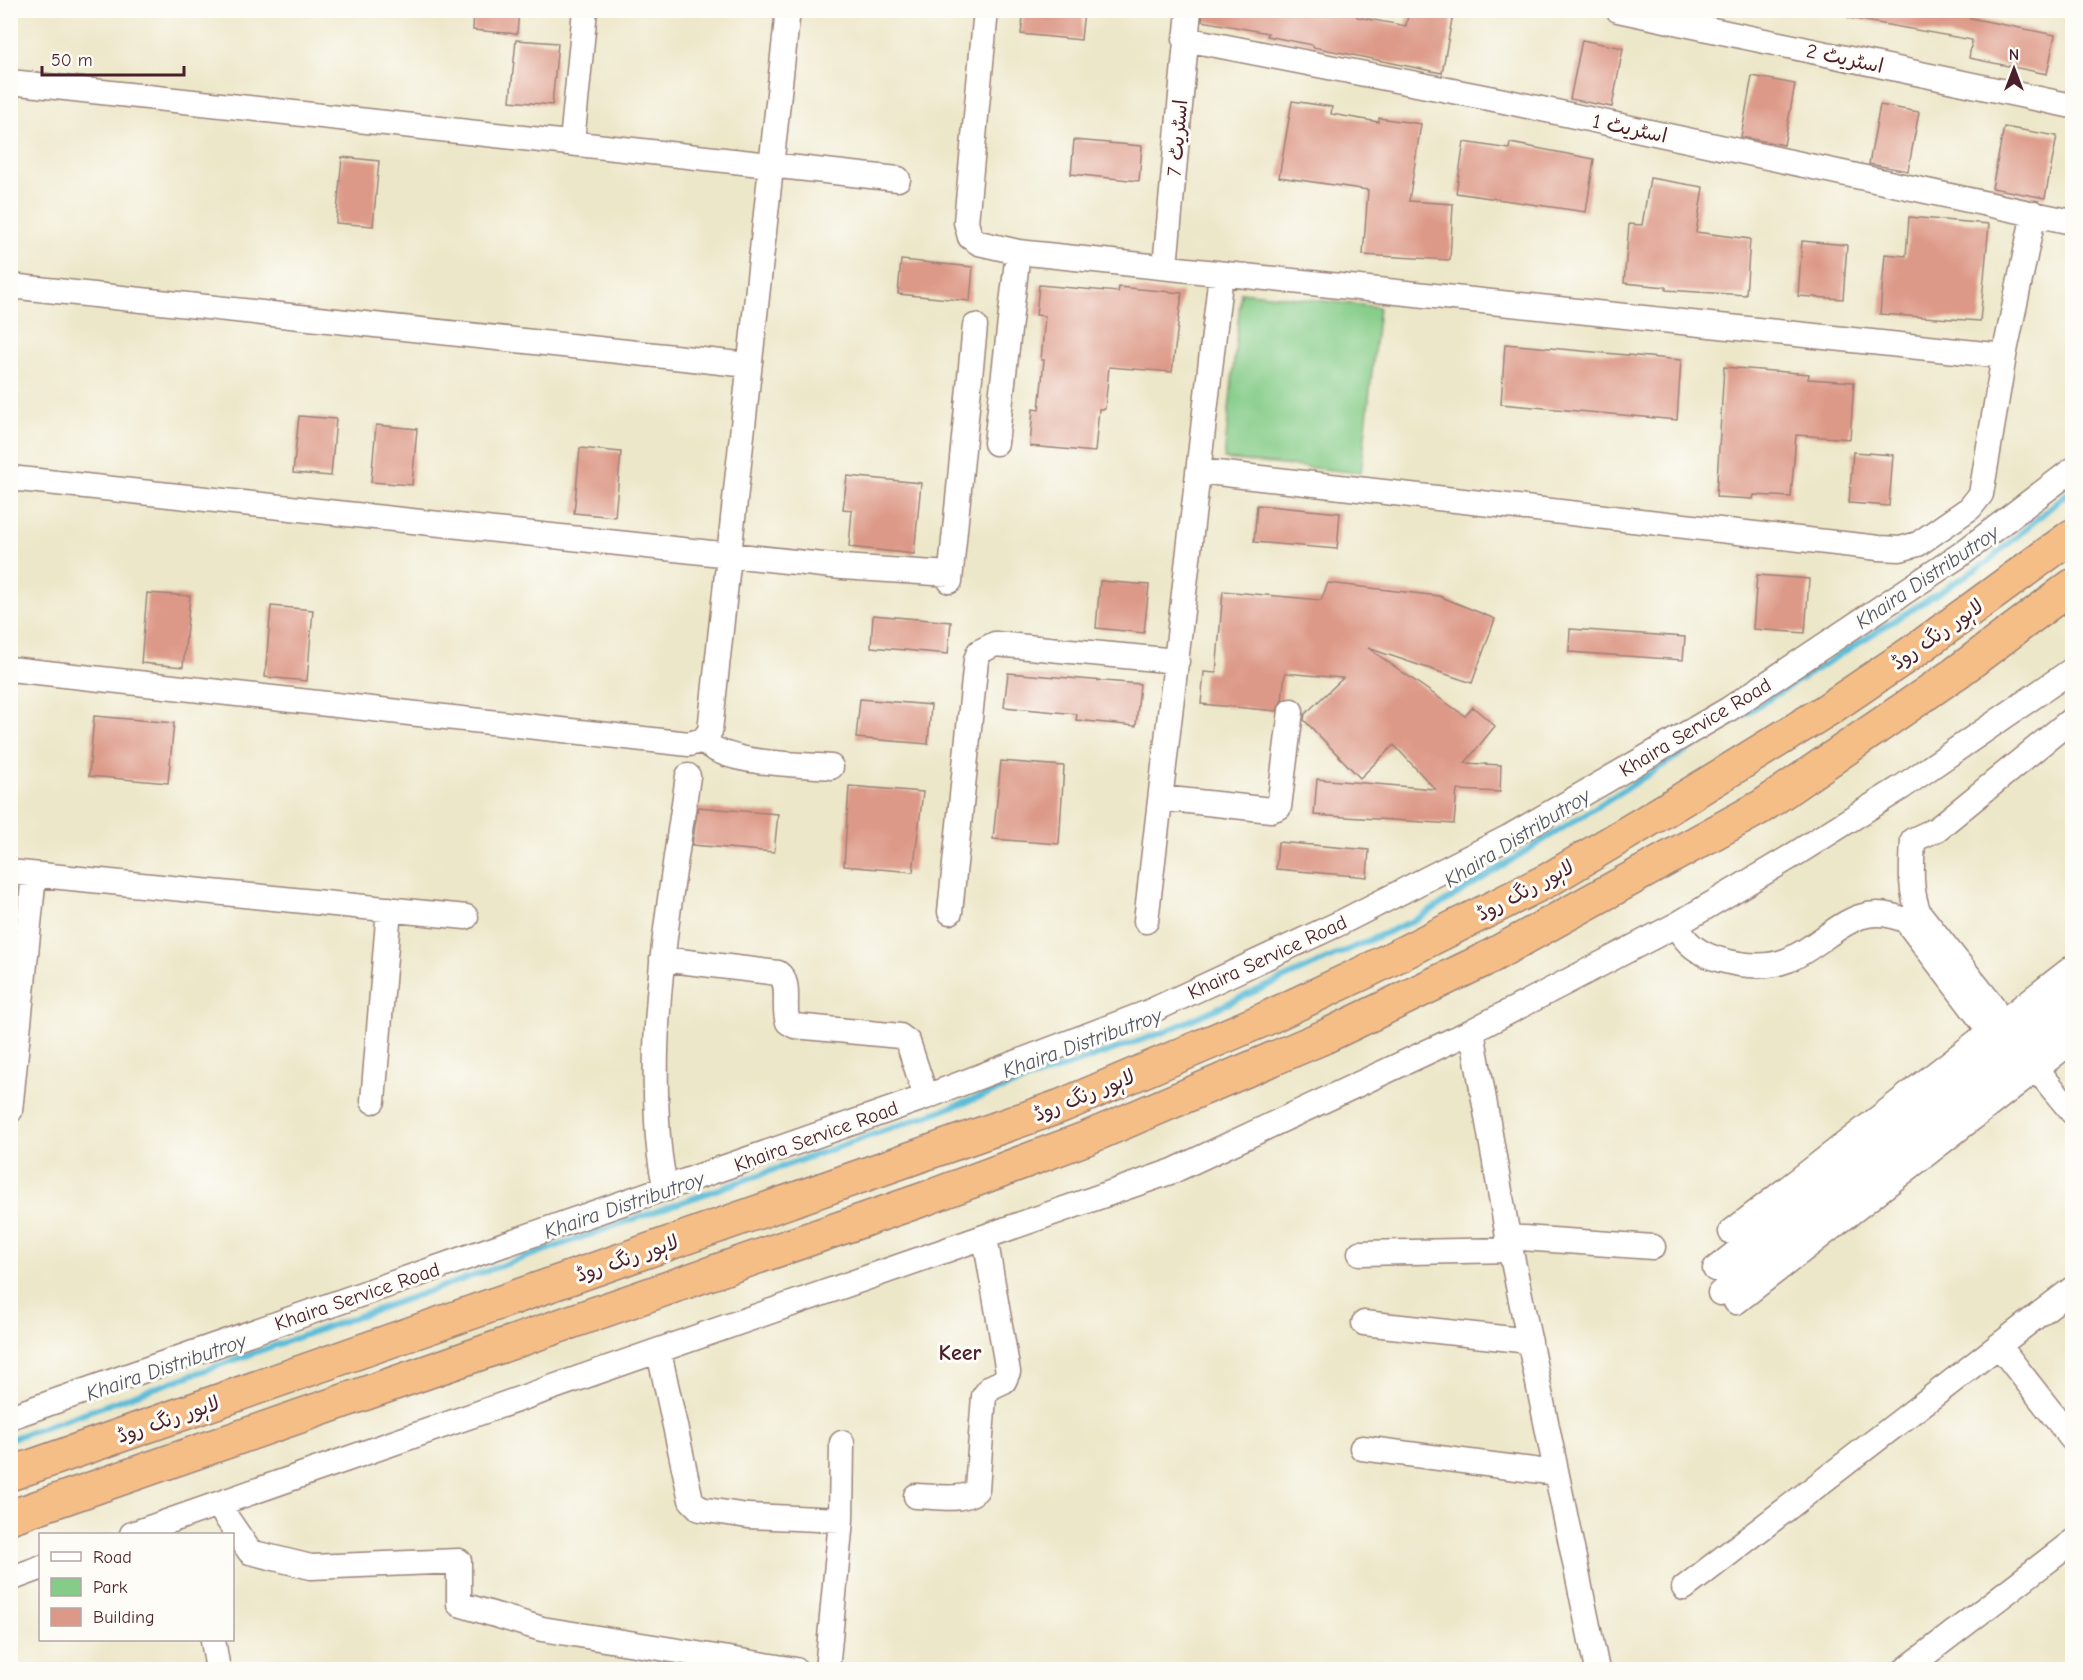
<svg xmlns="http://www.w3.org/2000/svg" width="2083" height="1680" font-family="'Comic Neue','Playpen Sans Arabic',sans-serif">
	<rect width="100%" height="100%" fill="#fdfcf7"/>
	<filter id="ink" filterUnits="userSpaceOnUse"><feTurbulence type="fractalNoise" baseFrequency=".0167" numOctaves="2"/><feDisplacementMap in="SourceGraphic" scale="12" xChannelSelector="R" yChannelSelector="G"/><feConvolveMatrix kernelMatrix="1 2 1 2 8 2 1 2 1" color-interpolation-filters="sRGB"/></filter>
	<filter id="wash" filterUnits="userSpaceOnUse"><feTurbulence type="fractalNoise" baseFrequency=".008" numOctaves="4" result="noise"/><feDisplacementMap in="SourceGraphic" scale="24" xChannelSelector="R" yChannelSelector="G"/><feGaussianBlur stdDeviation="1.35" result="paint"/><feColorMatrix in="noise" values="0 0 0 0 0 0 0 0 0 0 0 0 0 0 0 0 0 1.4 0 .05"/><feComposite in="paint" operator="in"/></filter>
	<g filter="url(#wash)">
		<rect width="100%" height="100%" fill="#ede7c9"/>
		<path fill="#85cc88" stroke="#68765a" stroke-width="1.5" d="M1241,292L1379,307L1361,473L1224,459Z"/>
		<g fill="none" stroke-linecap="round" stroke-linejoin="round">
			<path stroke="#5abcd9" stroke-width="6" d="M10,1439L1164,1032L1419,918L1986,563L2072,489"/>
		</g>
		<g id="blocks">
			<path fill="#dd9987" d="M474,10H519L517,34L473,30Z
				M1024,10H1084L1081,40L1021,34Z
				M1203,10H1358L1357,17L1406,26L1409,10L1453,14L1442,73L1313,47V45L1267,36L1268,33L1202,21Z
				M1850,10H1972L1970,18L2055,35L2047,74L1969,58L1972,40L1849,18Z
				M516,40L558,43L552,105L510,101Z
				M1582,40L1623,48L1612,107L1570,99Z
				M1752,76L1795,84L1784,145L1741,137Z
				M1292,101L1332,107L1331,114L1379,122V118L1421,124L1409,201L1453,204L1450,260L1363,255L1368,190L1279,177Z
				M1880,105L1919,112L1908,171L1869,164Z
				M2004,127L2057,136L2045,198L1992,188Z
				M1074,140L1142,146L1139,181L1071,174Z
				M1464,142L1509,149L1510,143L1594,159L1586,212L1456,193Z
				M342,157L379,161L373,226L336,223Z
				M1650,178L1703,187L1696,232L1750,239L1746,295L1666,290V287L1624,283L1629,224L1642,225Z
				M1909,217L1989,224L1980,321L1880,314L1885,254L1906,256Z
				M1802,241L1847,245L1843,299L1798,296Z
				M901,260L973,267L970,301L898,294Z
				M1039,285L1118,292L1119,287L1182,293L1172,372L1109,367L1105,409H1099L1095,452L1030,446L1033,409L1039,410L1044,360H1041L1045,316L1036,315Z
				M1505,344L1681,360L1677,420L1501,404Z
				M1724,367L1809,374L1808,379L1854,382L1850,439L1796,435L1791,497L1754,495L1753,499L1716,497Z
				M299,416L336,419L331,476L293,473Z
				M376,425L417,429L412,485L371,482Z
				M580,448L621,452L615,517L574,513Z
				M1853,452L1893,455L1889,506L1849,503Z
				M847,476L921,483L914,554L849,547L852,510L843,509Z
				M1257,505L1340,513L1337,549L1254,542Z
				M1757,575L1809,579L1805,633L1753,629Z
				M1100,581L1149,585L1144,633L1096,628Z
				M1328,583L1439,596L1495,619L1472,683L1368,648L1465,716L1473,707L1495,726L1465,763L1501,765L1500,792L1457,790L1454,824L1314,815L1317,779L1435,789L1394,745L1360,778L1304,720L1305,714L1343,678L1285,673L1282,700L1277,711L1201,704L1204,672L1216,673L1223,591L1321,600Z
				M147,593L190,596L183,667L141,663Z
				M271,606L313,610L307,681L265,677Z
				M873,615L951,622L948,654L871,647Z
				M1570,629L1685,637L1683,660L1569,652Z
				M1008,673L1140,684L1136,726L1076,720L1077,714L1004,707Z
				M860,699L931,705L928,744L856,738Z
				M94,716L174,723L168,783L89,776Z
				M1001,761L1064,766L1059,844L993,839Z
				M849,786L923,792L913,872L844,866Z
				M698,807L778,814L774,852L692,845Z
				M1278,842L1369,850L1367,877L1276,869Z"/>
		</g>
	</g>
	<g filter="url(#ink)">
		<use href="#blocks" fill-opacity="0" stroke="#9c837a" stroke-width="1.5"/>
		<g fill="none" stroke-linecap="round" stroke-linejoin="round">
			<defs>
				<path id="minor" d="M986,10L966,222L970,237L979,243L1018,252L2004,356
					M1618,10L2072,106
					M1185,39L1504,101L2072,222
					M10,82L898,179
					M572,142L585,10
					M1165,266L1189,10
					M10,286L749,365
					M996,443L1018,252
					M1199,471L1879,548L1900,549L1918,544L1970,508L1981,494L2004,356L2034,213
					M10,478L842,567L950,574
					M950,581L975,326
					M10,669L689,744L703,740L710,731L788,10
					M2072,719L1937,829L1913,840C1912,865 1909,889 1919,913L1992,1005L2000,1025L2072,1112
					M703,740C724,765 798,764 831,767
					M1161,798L1271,810L1279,807L1291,711
					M10,872L466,917
					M950,912L976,660L979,652L995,644L1177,661
					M1146,921L1221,274
					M1676,925C1686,944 1699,954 1721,960C1743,966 1766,969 1788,960C1831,941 1855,897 1906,921L1982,1021L2000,1025
					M662,959L778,973C792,983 782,1007 788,1022L795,1026L900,1036L908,1042L926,1097
					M1472,1031L1508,1237L1597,1670
					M373,1101L389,909
					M10,1111L34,875
					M666,1189C658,1157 657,1127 656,1094C653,987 673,882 688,776
					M1731,1232L2072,968
					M1508,1237L1653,1247
					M1360,1253L1511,1250
					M1715,1269L2072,990
					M1720,1293L2072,1017
					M1736,1302L2072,1041
					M1364,1323L1530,1341
					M2000,1347L2072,1439
					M659,1352L691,1500L700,1509L748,1516L841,1520
					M10,1417L926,1097L1149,1012L1340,923L1509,837L1729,709L1960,555L2072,470
					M1362,1448L1556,1473
					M916,1496C933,1496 966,1503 977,1489L984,1396L991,1387L1004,1381L1008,1372L985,1237
					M218,1505L250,1552L311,1567L459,1561V1604L542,1629L796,1670
					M132,1534L1173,1171L1472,1031L1676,925L1792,856L1902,787L2072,670
					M10,1579L40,1568
					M1684,1588L2072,1289
					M213,1640L218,1670
					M827,1670L841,1520L842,1443
					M1905,1670L2072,1542"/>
				<path id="highway" d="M10,1474L1061,1106L1263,1020L1365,972L1550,879L1657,815L1827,710L1920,647L2072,536
					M10,1517L927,1198L1087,1138L1324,1037L1486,959L1761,807L1956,673L2072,586"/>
			</defs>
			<use href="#minor" stroke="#9c837a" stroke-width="27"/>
			<use href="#highway" stroke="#9c837a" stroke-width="36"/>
			<use href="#minor" stroke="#fff" stroke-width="24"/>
			<use href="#highway" stroke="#f6be87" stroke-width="33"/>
		</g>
	</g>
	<g text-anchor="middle" stroke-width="6" stroke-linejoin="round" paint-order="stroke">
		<g font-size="20" fill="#4a1f2b" stroke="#fdfcf7">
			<text transform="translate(1845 58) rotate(12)" y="7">اسٹریٹ 2</text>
			<text transform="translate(1630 128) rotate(12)" y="7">اسٹریٹ 1</text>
			<text transform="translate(1177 138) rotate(-85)" y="7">اسٹریٹ 7</text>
			<text transform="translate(1937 634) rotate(-35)" y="7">لاہور رنگ روڈ</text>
			<text transform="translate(1695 727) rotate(-31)" y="7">Khaira Service Road</text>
			<text transform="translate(1525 890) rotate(-28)" y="7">لاہور رنگ روڈ</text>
			<text transform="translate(1267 957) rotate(-25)" y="7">Khaira Service Road</text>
			<text transform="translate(1084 1095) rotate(-22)" y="7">لاہور رنگ روڈ</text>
			<text transform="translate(816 1136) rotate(-20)" y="7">Khaira Service Road</text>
			<text transform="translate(627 1258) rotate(-19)" y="7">لاہور رنگ روڈ</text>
			<text transform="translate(357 1296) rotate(-19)" y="7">Khaira Service Road</text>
			<text transform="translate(168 1419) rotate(-19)" y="7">لاہور رنگ روڈ</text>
		</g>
		<g font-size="21" font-style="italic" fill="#505668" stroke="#fdfcf7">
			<text transform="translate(1927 577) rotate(-34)" y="7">Khaira Distributroy</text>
			<text transform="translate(1517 838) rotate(-32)" y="7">Khaira Distributroy</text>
			<text transform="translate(1082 1043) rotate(-20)" y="7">Khaira Distributroy</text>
			<text transform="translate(624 1205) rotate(-19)" y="7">Khaira Distributroy</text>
			<text transform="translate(166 1367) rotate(-19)" y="7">Khaira Distributroy</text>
		</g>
		<g font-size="22" font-weight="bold" fill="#4a1f2b" stroke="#fdfcf7">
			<text x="960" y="1360">Keer</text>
		</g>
	</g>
	<rect width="2083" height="1680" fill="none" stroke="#fdfcf7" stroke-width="36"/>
	<rect x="39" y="1533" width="195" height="108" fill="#fdfcf7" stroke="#b5a4a5" stroke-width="1.5"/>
	<rect x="51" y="1552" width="30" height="9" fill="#ffffff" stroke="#b5a4a5" stroke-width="1.5"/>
	<text x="93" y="1563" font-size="18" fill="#4a1f2b">Road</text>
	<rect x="51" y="1578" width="30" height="18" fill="#85cc88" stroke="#b5a4a5" stroke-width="1.5"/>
	<text x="93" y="1593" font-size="18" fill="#4a1f2b">Park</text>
	<rect x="51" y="1608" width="30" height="18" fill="#dd9987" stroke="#b5a4a5" stroke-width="1.5"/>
	<text x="93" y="1623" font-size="18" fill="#4a1f2b">Building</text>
	<g transform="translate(2014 69)" stroke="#fdfcf7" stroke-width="4.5" paint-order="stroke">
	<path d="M0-4.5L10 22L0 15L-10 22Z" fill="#4a1f2b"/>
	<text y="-9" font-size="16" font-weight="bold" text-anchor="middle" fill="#4a1f2b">N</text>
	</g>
	<path d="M42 66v9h142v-9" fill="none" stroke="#4a1f2b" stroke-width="3"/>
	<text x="51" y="66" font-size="18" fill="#4a1f2b" stroke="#fdfcf7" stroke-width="4.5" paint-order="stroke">50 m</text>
</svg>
